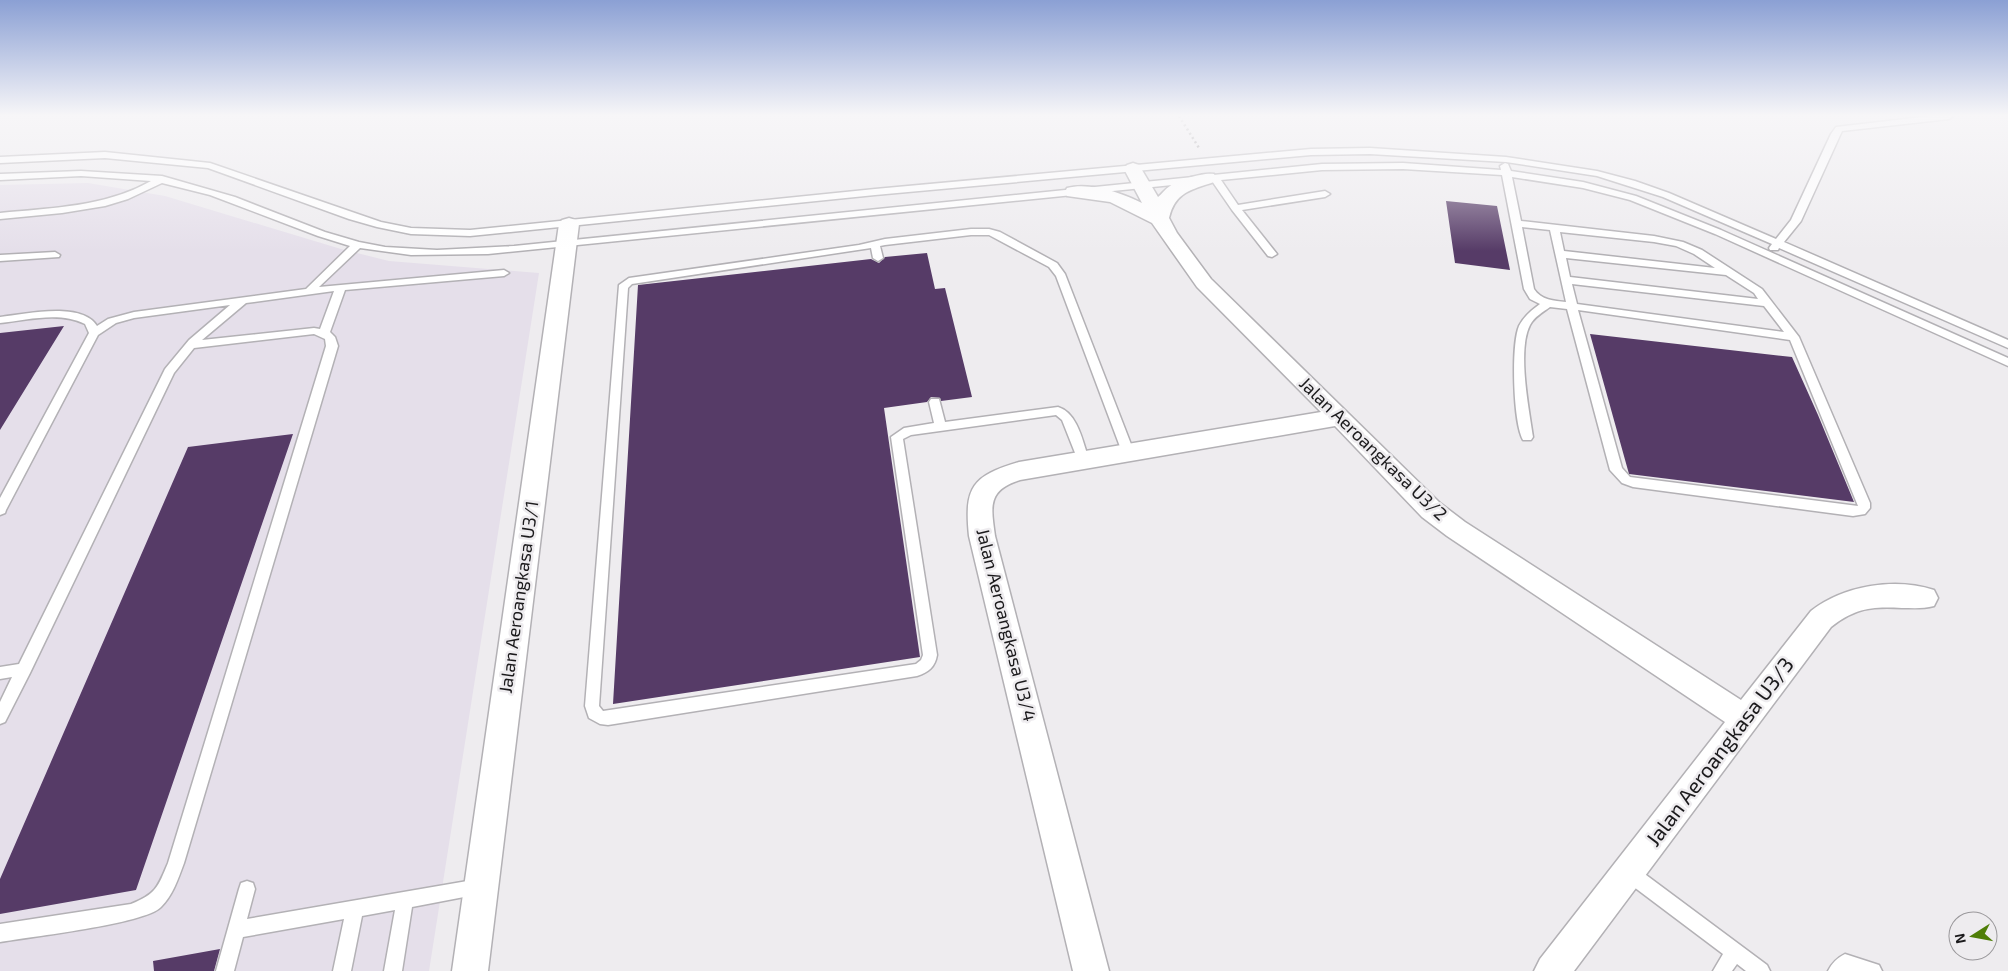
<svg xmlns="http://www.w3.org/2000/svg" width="2008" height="971" font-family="'Exo 2',sans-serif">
	<rect width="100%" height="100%" fill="#eeecef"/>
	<path fill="#e5dfea" d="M88,183L165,196L341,249L389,261L539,273L429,971H0V185Z"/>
	<path fill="#563b67" d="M1446,201L1497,206L1510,270L1455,263Z
		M927,253L935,289L945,288L972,397L941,401L940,398L931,397L927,402L884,408L920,657L613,704L638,285L871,259L879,263L885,257Z
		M64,326L0,430V333Z
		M1590,334L1792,357L1818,415L1854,502L1629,474Z
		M293,434L136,890L0,914V879L188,447Z
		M220,949L214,971H154L153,961Z"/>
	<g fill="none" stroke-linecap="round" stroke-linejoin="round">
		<defs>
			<path id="service" d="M1931,116H1953L1949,119L1842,131L1801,221L1784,242L2008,340V348L1779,248L1778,250H1770L1769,248L1772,244L1663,197L1597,176L1506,162L1370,154L1311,155L875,195L470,236L411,234L377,227L349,219L208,168L105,158L0,163V157L105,152L210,163L381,222L411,228L470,230L875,189L1311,149L1370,148L1506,157L1597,171L1635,181L1669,193L1776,239L1791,220L1831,134L1836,127Z
				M1403,163L1501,170L1500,166L1505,163L1508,164L1511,171L1583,182L1636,196L1721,230L2008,358V366L1715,234L1630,200L1583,188L1512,177L1521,221L1654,236L1683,242L1702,250L1762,289L1799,337L1870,503V508L1865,514L1853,516L1633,487L1622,483L1610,470L1567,309L1550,307C1543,312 1534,317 1530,325C1517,350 1529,409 1533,437L1531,440H1523C1513,422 1511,345 1519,326C1524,316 1532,310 1540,304L1530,299L1524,289L1502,175L1403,169L1322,170L1221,180L1238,205L1325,191L1330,194L1325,197L1242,210L1277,254L1272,257L1268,256L1232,210L1212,181L488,254L411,255L360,248L319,287L504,270L509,273L504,276L345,290L330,332L335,337L338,346L184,863C178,879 173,895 161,907C145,924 29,937 0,942V924L131,904C156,894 158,887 168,863L326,346L325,339L314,334L194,348L174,373L30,673L5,722L0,724V702L12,677L0,679V667L19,664L165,369L189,340L230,305L134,318L116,323L98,335L6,510L5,513L0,515V498L89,333L85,324C60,311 27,320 0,323V317C25,314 82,301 97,326L108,319L134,312L306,289L350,246L318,236L210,195L162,183L128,199L105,206L62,213L0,219V213C51,208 105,207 151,181L81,176L0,180V174L81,171L162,176L235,197L325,232L359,242L385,247L437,250L514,246L1322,164ZM1522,227L1550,230L1566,302C1554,301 1541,300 1534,289ZM1560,232L1654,242L1676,246L1694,254L1715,268L1564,251ZM1566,258L1726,275L1754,293L1758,299L1570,277ZM1572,284L1764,306L1784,332L1577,304ZM334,291L320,329L314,328L202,340L246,303ZM1578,310L1790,340L1858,506L1630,477L1622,468Z
				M971,229H989L1000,232L1057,263L1065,274L1134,452L1132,455H1124L1122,452L1056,276L1049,267L989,235H971L885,245L880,246L883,258L878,261L873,258L871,248L632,284L628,288L599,706L603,711L916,664L921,660L923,655L891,437L904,428L934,423L929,402L931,399H939L945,422L1058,407C1078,413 1083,443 1089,460L1087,463H1079L1062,420L1056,415L911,435L903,439L937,655C935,667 929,672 917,676L608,725L600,724L589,718L585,706L619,285L629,278L859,245L885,239Z
				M55,252L60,255L59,257L0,261V255Z
				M1628,864L1634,866L1767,965L1770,971H1746L1737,964L1732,971H1713L1723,954L1622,878L1620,872L1622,866Z
				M479,879L485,881L487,887L485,893L412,907L402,971H384L395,910L362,916L351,971H333L344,919L243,937L234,971H216L239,889L241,883L247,881L253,883L255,889L247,919Z
				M1845,954L1879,965L1882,971H1828C1832,963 1837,958 1845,954Z"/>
			<path id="minor" d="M1133,163L1139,165L1158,197C1162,194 1165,189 1170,186C1178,180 1204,172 1214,174L1216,178L1214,182C1191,190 1175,192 1169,218L1177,233L1211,279L1440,503L1465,522L1741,700L1811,611C1843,586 1894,577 1934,590L1938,598L1934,606C1923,609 1913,608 1902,608C1872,606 1855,608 1831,627L1574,971H1534L1540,959L1725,722L1447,536L1422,517L1335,426L1020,480C987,490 991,507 995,536L1109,971H1073L969,536C964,487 972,476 1019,462L1321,412L1197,287L1152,223L1110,202L1067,196L1065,192L1067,188C1090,182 1122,193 1142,203L1124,169L1127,165Z
				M569,218L576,220L579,224L488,971H452L559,224L562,220Z"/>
		</defs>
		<use href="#service" stroke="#b3b1b5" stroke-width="3"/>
		<use href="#minor" stroke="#b3b1b5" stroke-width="3"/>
		<path stroke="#8a888b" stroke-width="2.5" stroke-dasharray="2 3" stroke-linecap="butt" d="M1179,116L1199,148"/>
		<use href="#service" fill="#fff" fill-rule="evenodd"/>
		<use href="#minor" fill="#fff" fill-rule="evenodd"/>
	</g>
	<linearGradient id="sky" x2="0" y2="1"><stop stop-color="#8ba0d4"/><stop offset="0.46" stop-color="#f7f6f8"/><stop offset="1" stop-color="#f7f6f8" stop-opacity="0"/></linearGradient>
	<rect width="2008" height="251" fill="url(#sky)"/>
	<g text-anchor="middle" stroke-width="5" stroke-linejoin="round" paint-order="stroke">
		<g font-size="18" fill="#1b1a1c" stroke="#eeecef">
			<text transform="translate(1373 449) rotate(44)" y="6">Jalan Aeroangkasa U3/2</text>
			<text transform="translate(519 597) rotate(-82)" y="6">Jalan Aeroangkasa U3/1</text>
			<text transform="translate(1006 625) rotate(76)" y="6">Jalan Aeroangkasa U3/4</text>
		</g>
		<g font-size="21" fill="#1b1a1c" stroke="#eeecef">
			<text transform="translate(1720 752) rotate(-53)" y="7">Jalan Aeroangkasa U3/3</text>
		</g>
	</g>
	<g transform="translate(1973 936) rotate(259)"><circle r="24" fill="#eeecef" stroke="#9a989b"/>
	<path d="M0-4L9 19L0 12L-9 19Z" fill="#4f7e07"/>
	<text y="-8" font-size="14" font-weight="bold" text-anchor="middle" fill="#1b1a1c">N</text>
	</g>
</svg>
